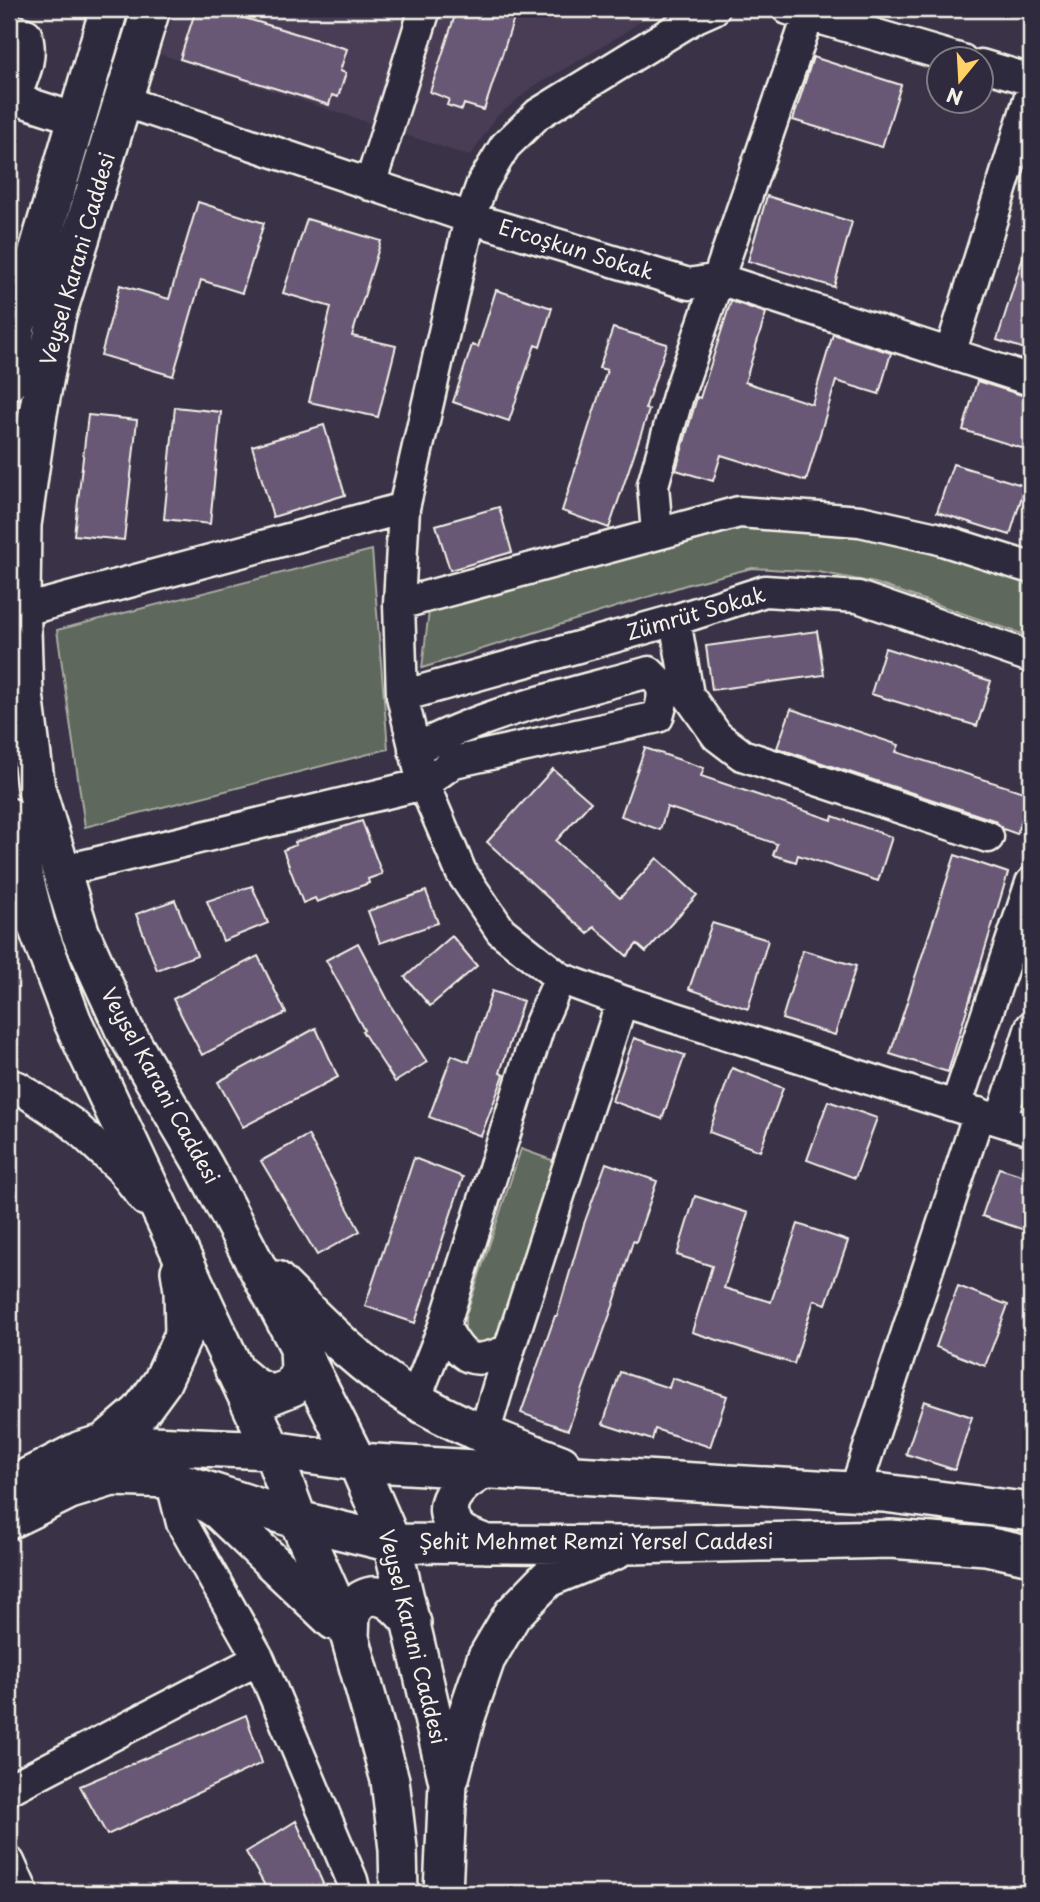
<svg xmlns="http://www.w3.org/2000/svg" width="1040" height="1902" font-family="'Playpen Sans',sans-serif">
	<rect width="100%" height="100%" fill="#3a3348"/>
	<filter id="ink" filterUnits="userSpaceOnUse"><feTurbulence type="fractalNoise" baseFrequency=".0143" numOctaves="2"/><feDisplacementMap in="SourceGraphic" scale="14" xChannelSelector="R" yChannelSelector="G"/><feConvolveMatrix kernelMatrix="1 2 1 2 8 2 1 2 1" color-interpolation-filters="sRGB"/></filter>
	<g filter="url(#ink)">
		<path fill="#483e56" d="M175,9H659L605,45L531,88L496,117L470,156L160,54Z"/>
		<path fill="#5e685c" stroke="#a9aca2" stroke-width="2" d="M730,522L856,533L924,545L1031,583V637L875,583L818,572L752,568L689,584L422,668L429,611Z
			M372,550L388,749L85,827L57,630Z
			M521,1149L560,1163L503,1334L493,1343H482L471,1339L465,1329V1318Z"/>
		<path fill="#675975" stroke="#f4f1e8" stroke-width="2" d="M196,9H215L347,49L340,71L346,73L338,97L332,95L329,105L180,59Z
			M457,9H517L484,110L464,104L462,110L447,105L449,99L430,92Z
			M813,57L901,85L882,147L793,120Z
			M767,196L852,222L834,287L748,261Z
			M198,202L264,223L242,293L201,280L173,376L101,355L120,285L169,299Z
			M307,219L381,241L352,336L396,346L378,417L309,402L331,307L283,293Z
			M1028,241L1031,242V351L997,340Z
			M496,290L552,308L540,347L535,345L509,421L453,402L472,345L478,347Z
			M731,301L766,313L745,382L812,404L833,334L891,353L879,394L836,381L806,481L721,455L713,481L676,470L697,397L700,398Z
			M613,328L667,344L645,409L649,410L609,528L562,511L607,370L599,368Z
			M977,381L1031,398V451L963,430Z
			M175,407L221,412L210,524L164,519Z
			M88,415L137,420L124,540L74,535Z
			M324,425L345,495L273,517L252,446Z
			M953,464L1025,486L1010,535L937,512Z
			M499,507L512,552L450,570L436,525Z
			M817,631L824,675L712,690L706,646Z
			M885,648L991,681L977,726L871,694Z
			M791,709L899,745L896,752L1030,794L1017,834L1003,829L994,820L777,748Z
			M645,748L704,768L701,776L832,820L833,816L892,837L878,881L798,855L796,862L773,855L777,844L667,807L660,830L621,816Z
			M553,769L591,802L556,841L620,898L657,858L697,895L646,952L637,944L627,956L594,927L588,934L487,842Z
			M362,821L382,874L368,879L369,883L317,902L315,898L303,903L283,850L296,845L295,842Z
			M955,855L1008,873L948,1072L890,1054Z
			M252,886L268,923L223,941L207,901Z
			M426,891L438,923L380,943L368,911Z
			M175,900L197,955L157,970L136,914Z
			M712,923L768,940L748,1009L689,989Z
			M452,936L477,966L430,1006L405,977Z
			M358,943L392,1008L427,1062L395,1082L362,1031L364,1030L326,960Z
			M803,950L856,966L835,1035L782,1019Z
			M258,956L286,1013L202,1055L173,999Z
			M492,991L523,1001L500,1073L504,1075L481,1136L429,1117L452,1055L469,1062Z
			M316,1028L338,1077L243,1127L218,1082Z
			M634,1038L685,1055L662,1119L612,1101Z
			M732,1068L783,1088L760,1151L709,1132Z
			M828,1101L877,1118L855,1178L807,1160Z
			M308,1135L360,1231L317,1255L261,1161Z
			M414,1158L463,1177L415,1323L365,1306Z
			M606,1163L657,1181L636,1242L633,1241L613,1306L568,1430L521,1413L555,1316H557L584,1224Z
			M999,1168L1031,1178V1232L982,1216Z
			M695,1196L748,1213L724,1288L771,1302L798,1224L848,1241L826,1304L814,1300L794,1364L692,1332L712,1266L677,1255Z
			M958,1286L1008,1305L985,1366L936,1347Z
			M620,1372L669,1388L672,1378L727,1396L710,1447L655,1429L652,1440L603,1424Z
			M924,1401L972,1417L955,1470L906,1454Z
			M246,1715L262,1763L107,1835L80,1786Z
			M296,1821L327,1893H269L246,1852Z"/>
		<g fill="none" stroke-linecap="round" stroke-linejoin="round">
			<defs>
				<path id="minor" d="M714,9L696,17L538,114L505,146L482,184L470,218L404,508L399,604L402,696L422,780L461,872L501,931L560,978L622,1001L1031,1130
					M788,9L962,60
					M9,29L26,34C34,57 23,77 14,99
					M981,65L1031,80
					M9,97L77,119
					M123,101L470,218L689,284L719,279L1031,380
					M370,185L425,9
					M950,354L1031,93
					M657,533L653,485L678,396L809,14
					M399,604L739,512L860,521L936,538L1031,568
					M21,611L404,508
					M675,620L688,695L717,736L742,755L988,837
					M402,696L675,620L765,591L858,597L1031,657
					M61,871L424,784L454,762L658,717C664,695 667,688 649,672C570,694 487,711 414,750
					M9,1084L18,1087L73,1124L121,1169L145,1200
					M956,1106L1031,883
					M1001,1120L1031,1027
					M444,1326C464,1361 470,1366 509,1350
					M415,1400L444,1326L539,1026L560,978
					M484,1434L509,1350L622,1001
					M171,1479L182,1523L259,1659L352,1880L355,1893
					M855,1491L979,1113
					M9,1789L259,1659
					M9,1862L23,1893"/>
				<path id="major" d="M151,9L56,318L38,413L22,525L21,598L24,694L36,788L80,932L124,1029L204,1166L299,1347L357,1462L392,1543L448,1782L443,1893
					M9,381L16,327L109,9
					M9,817L36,924L72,1020L272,1450L298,1520L350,1637L390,1780L398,1849L399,1893
					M276,1280C320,1324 360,1366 414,1399C459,1427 512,1445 561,1464
					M234,1370L253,1386L272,1395L292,1387L300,1370L299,1347
					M104,1443L140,1412L162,1382L184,1334L183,1290L180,1271
					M482,1471C459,1483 433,1506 460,1532C466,1537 478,1540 486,1544
					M9,1487L81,1450L104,1443L272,1450L357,1462L884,1493L1031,1512
					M196,1496L219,1511L334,1621
					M9,1520L70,1490L112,1477L171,1479L298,1520L392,1543L629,1545L890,1539L986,1546L1031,1556
					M350,1637L351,1612C354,1609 358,1601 363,1599C384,1588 400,1609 412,1623
					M450,1778L466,1717L486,1659L512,1615L548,1578L614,1551"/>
			</defs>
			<use href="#minor" stroke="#f4f1e8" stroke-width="35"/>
			<use href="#major" stroke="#f4f1e8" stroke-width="42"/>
			<use href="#minor" stroke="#2f2a3d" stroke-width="30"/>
			<use href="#major" stroke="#2f2a3d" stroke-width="37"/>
		</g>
	</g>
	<g text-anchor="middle" stroke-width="5" stroke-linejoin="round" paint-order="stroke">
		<g font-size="21" fill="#f4f1e8" stroke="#2f2a3d">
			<text transform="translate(576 250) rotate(17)" y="7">Ercoşkun Sokak</text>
			<text transform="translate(78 259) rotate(-74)" y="7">Veysel Karani Caddesi</text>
			<text transform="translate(696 614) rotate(-16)" y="7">Zümrüt Sokak</text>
			<text transform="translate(160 1086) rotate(61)" y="7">Veysel Karani Caddesi</text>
			<text x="596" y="1549">Şehit Mehmet Remzi Yersel Caddesi</text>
			<text transform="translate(412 1637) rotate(76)" y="7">Veysel Karani Caddesi</text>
		</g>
	</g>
	<rect width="1040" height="1902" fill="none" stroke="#2f2a3d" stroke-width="35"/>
	<rect x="18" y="18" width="1005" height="1867" fill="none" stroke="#f4f1e8" stroke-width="2.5" filter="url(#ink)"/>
	<g transform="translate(960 80) rotate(198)"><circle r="33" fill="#2f2a3d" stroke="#7e7a81" stroke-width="2"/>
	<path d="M0-5L12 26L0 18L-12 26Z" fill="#ffd166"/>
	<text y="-10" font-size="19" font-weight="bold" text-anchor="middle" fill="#f4f1e8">N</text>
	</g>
</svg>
